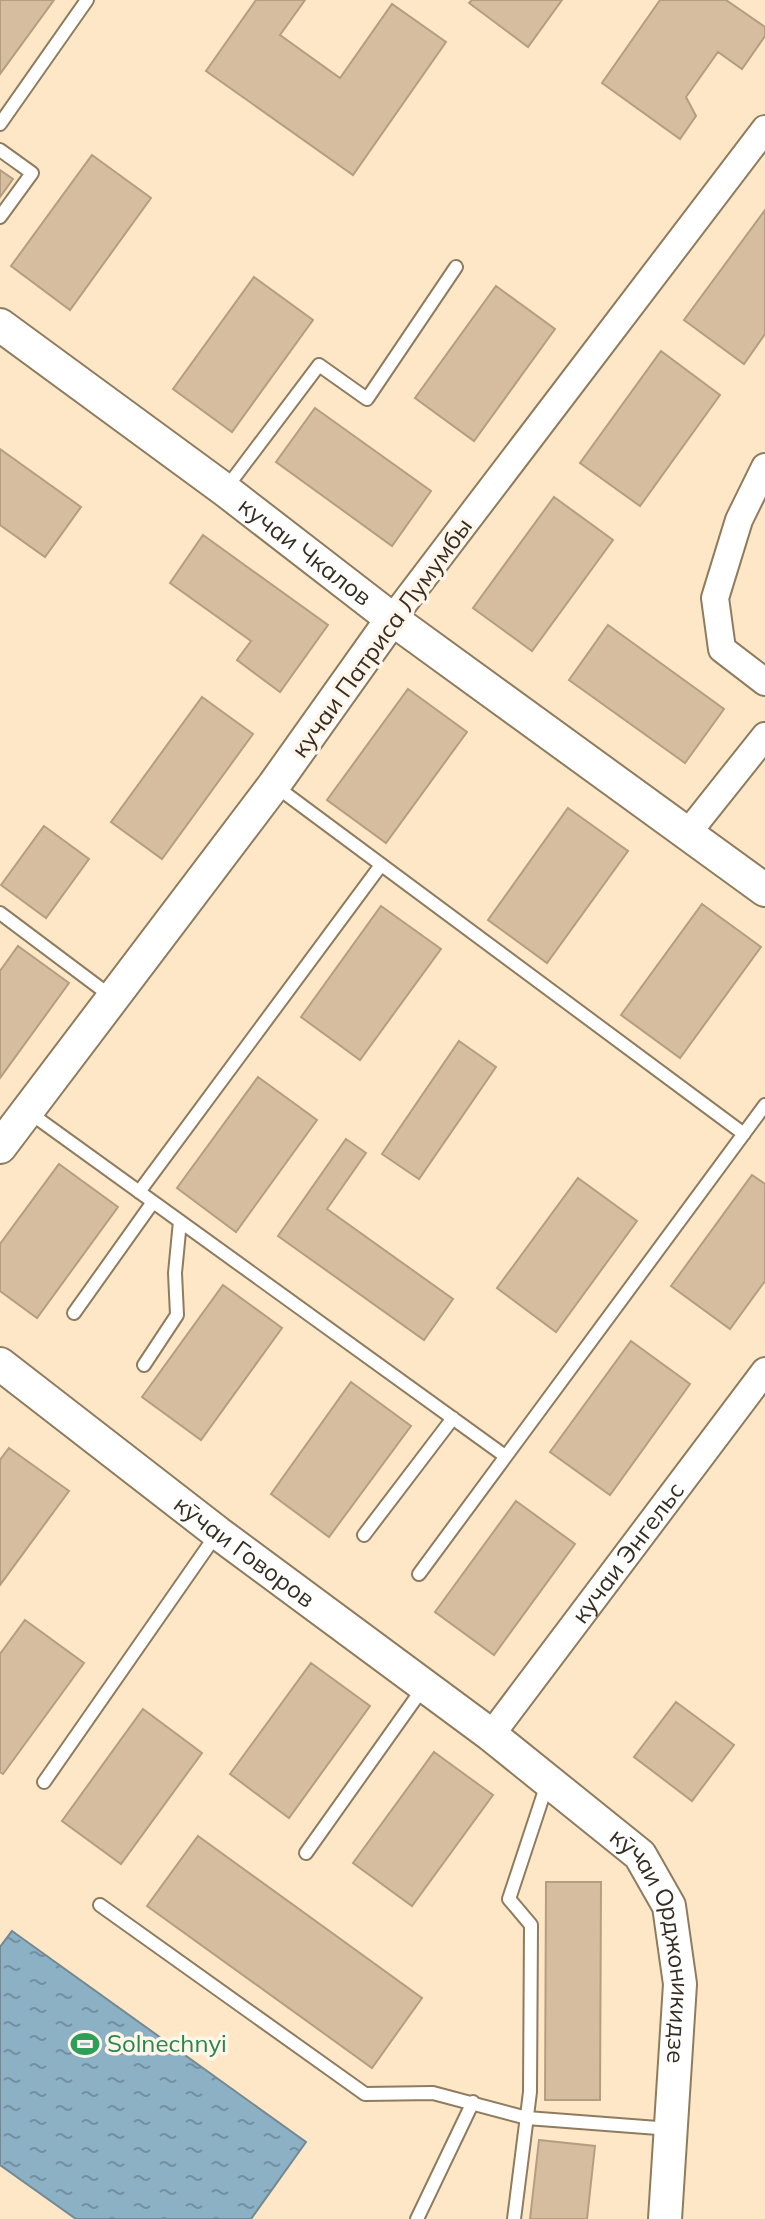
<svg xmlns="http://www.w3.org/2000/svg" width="765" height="2219" font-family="Mulish,sans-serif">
	<defs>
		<pattern id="water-ripples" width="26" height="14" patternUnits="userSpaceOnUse" patternTransform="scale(2)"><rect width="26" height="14" fill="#8cb1c5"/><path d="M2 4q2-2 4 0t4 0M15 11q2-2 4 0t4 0" fill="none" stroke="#7390a0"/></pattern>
	</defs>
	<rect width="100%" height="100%" fill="#fde7c7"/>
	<path fill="url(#water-ripples)" stroke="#728994" stroke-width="2" d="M12,1931L306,2142L251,2219H76L0,2165V1947Z"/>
	<path fill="#d6bda0" stroke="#b59d81" stroke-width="2" d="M0,0H54L0,74Z
		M256,0H305L280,35L340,78L392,4L446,42L353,175L206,71Z
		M472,0H562L528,47L469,3Z
		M660,0H726L765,27V36L742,69L718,52L686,97L696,116L680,139L602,83Z
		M92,155L151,198L70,310L11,266Z
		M0,170L13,179L0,197Z
		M765,210V334L744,364L684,320Z
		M254,277L313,320L232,432L173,389Z
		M496,286L555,329L474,441L415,398Z
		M661,351L720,395L640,506L580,463Z
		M315,408L431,491L392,546L276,462Z
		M0,449L81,507L45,557L0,525Z
		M554,497L613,540L532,651L473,608Z
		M203,535L328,625L280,692L237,660L251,641L170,583Z
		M608,625L724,709L685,763L569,680Z
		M408,689L467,732L386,843L327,800Z
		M202,697L253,734L162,859L111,822Z
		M568,808L628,851L547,963L488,920Z
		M44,826L89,859L46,918L1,885Z
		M702,904L761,947L680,1058L621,1015Z
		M381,906L441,949L360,1060L301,1017Z
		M18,946L69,983L0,1078V971Z
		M459,1041L496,1067L419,1179L382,1154Z
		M258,1077L317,1120L236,1232L177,1188Z
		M346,1139L366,1153L327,1209L453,1299L424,1340L278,1236Z
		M59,1164L118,1207L37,1318L0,1291V1244Z
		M752,1175L765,1184V1281L730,1329L671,1286Z
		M578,1178L637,1221L556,1332L497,1288Z
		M223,1285L282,1328L201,1440L142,1397Z
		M631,1341L690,1384L610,1495L550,1452Z
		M351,1382L411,1426L329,1537L271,1494Z
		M9,1448L69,1491L0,1585V1460Z
		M516,1501L575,1544L494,1655L435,1612Z
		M25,1620L84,1663L3,1774L0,1772V1654Z
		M311,1663L370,1706L289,1818L230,1774Z
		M676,1702L734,1745L692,1801L634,1757Z
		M143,1709L202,1753L121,1864L62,1821Z
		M434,1752L493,1795L412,1906L353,1863Z
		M198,1836L422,1998L372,2068L147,1906Z
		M546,1882H601L600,2100H545Z
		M539,2140L595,2146L587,2219H530Z"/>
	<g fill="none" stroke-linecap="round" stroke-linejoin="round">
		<defs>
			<path id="service" d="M0,124L87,0
				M0,150L32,173L0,217
				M227,487L319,365L367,399L456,267
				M274,785L744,1134
				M0,913L112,997
				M30,1113L505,1456
				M139,1192L381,865
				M74,1313L153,1202
				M144,1365L177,1315L175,1273L180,1221
				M364,1535L453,1418
				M419,1574L765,1105
				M44,1782L216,1535
				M306,1853L423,1688
				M100,1905L365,2094L433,2093L527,2118L671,2129
				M417,2219L473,2102
				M514,2219L530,2092L531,1925L509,1899L547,1784"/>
			<g id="minor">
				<path d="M765,467L739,520L715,598L722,649L765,682"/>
				<path d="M392,619L765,129"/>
				<path d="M687,834L765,736"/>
				<path id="s1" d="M491,1735L765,1371"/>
			</g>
			<g id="tertiary">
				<path id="s2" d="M0,325L225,490L392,619L765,890"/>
				<path d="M0,1147L274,785L392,619"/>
				<path id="s3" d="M0,1364L218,1533L491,1735L640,1855L669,1906L680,1984L665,2219"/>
			</g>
		</defs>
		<use href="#service" stroke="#8f7b5e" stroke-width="16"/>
		<use href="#minor" stroke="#8f7b5e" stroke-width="30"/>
		<use href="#tertiary" stroke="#8f7b5e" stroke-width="36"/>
		<use href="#service" stroke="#fff" stroke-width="12"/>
		<use href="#minor" stroke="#fff" stroke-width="26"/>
		<use href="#tertiary" stroke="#fff" stroke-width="32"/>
	</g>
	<defs>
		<symbol id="stadium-bare" viewBox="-9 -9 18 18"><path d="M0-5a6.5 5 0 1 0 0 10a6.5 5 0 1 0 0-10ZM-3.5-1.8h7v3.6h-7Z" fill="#2e9e5b" stroke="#fff6e9" stroke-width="2.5" paint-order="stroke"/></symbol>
	</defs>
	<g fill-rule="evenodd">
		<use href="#stadium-bare" x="65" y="2024" width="40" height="40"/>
	</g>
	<g text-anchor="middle" stroke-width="7" stroke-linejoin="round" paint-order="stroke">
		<g font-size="24" fill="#352d21" stroke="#fff6e9">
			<text dy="8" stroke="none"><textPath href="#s2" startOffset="380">кучаи Чкалов</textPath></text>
			<text transform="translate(382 638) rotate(-54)" y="8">кучаи Патриса Лумумбы</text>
			<text dy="8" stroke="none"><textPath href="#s3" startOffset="308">кӯчаи Говоров</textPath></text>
			<text dy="8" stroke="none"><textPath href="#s1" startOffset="228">кучаи Энгельс</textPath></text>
			<text dy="8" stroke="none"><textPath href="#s3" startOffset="898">кӯчаи Орджоникидзе</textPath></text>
		</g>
		<g font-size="24" fill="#27864d" stroke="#fff6e9" text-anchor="start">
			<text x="107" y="2052">Solnechnyi</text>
		</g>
	</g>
</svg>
